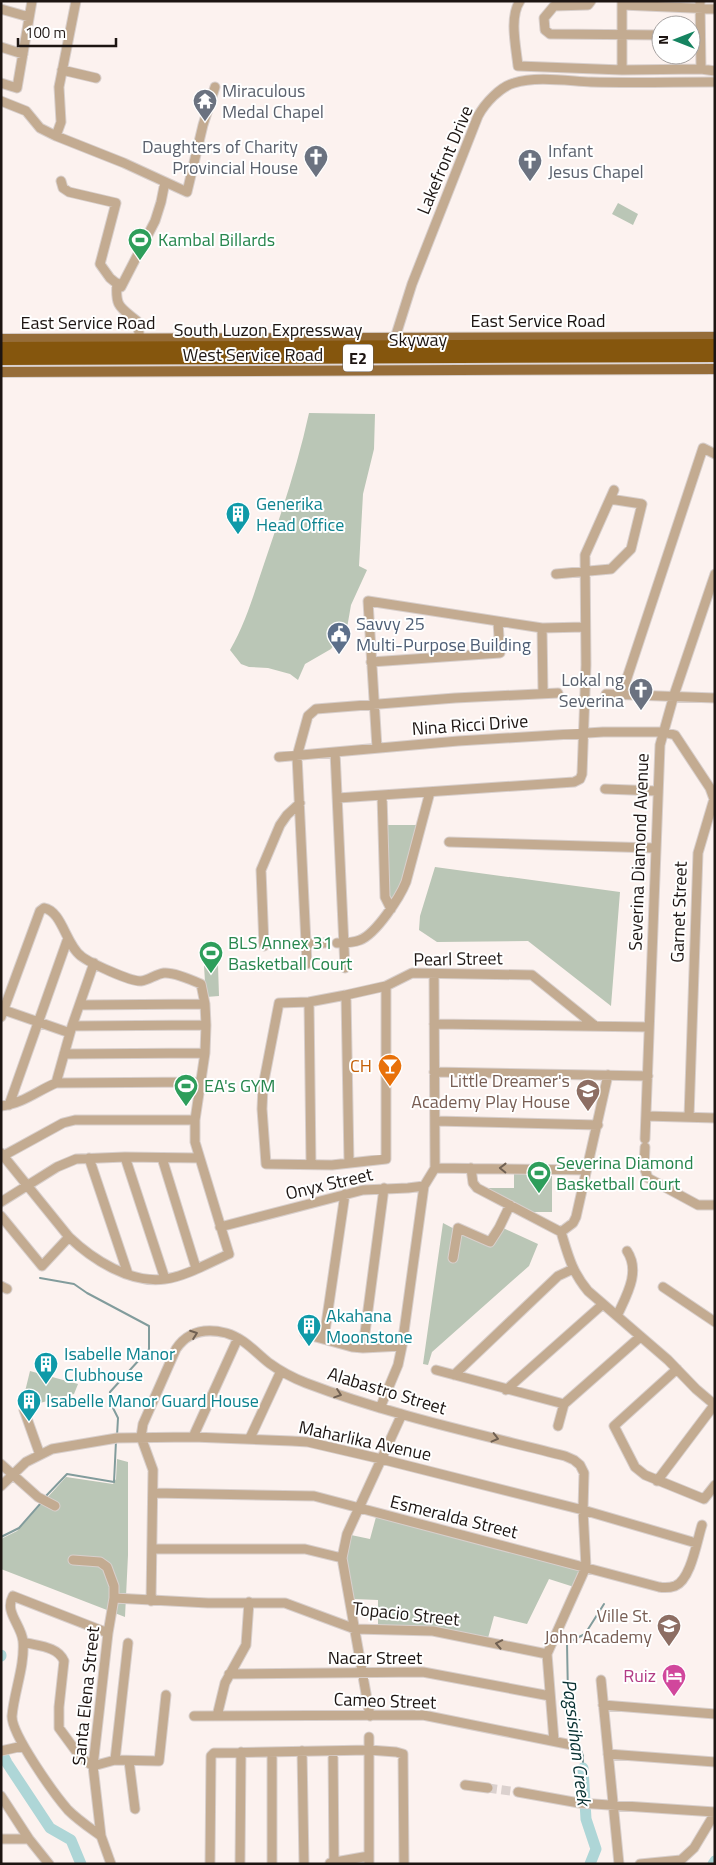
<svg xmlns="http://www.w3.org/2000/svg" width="716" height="1865" font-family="'Titillium Web',sans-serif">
	<rect width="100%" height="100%" fill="#fcf2ef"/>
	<path fill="#bac6b6" d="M618,203L638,214L633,225L612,214Z
		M309,413L375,414L374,449L363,494L359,566L367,570L351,605L347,628L331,649L305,664L298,680L290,674L268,668L249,667L241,664L230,650C246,623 254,593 264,564C281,514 298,464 309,413Z
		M386,825H418L402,881L392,899L388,892Z
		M435,867L620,892L611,1006L528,941L437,942L419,930L420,916Z
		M218,965L219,996L206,997L204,966Z
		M514,1172H526V1175L552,1176V1212H524L481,1188H514Z
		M443,1223L485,1245L501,1227L538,1244L529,1266L432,1352L428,1365L423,1364Z
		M30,1371L78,1384L74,1394L21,1408Z
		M117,1459L128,1462V1555L125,1617L1,1569V1539L17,1531L66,1477L113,1484L116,1479Z
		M376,1517L581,1571L574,1587L549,1579L527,1624L494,1616L488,1638L378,1627V1600L354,1599L346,1558L351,1535L370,1539Z"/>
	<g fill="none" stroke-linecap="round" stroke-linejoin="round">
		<path stroke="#829c9c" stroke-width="2" d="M40,1278L74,1284L87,1293L149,1326V1349L110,1392L109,1400L118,1418L117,1436
			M45,1497L67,1474L114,1482L116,1441
			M1,1537L19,1528L41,1503
			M583,1768V1756L576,1735L573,1712L568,1697L567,1643L585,1634L604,1604"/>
		<path stroke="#aed6d7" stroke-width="11" d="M1,1655V1656
			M1,1751L7,1763L50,1828L71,1840L81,1864
			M583,1768L586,1819L596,1849L590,1864
			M713,1864L715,1861"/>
		<path stroke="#dbd1ce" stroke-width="9" stroke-dasharray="9 4.5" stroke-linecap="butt" d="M488,1788L518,1792"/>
		<defs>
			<path id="minor" d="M520,1C509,17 516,47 518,66L622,70L701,69L715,71
				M591,1L588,5L554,6L544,18L545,30L550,34L661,35
				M622,1V70
				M700,1L701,69
				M622,5L715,9
				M1,9L29,17
				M1,47L23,54
				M62,70L96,78
				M1,83L17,88L32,1
				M1,101L26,111L40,128L56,136L124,163L187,192L203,125L215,87
				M56,136L61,122L59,87L76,1
				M61,181L63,188L69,192L116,203L100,264L110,278L121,287L155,221L161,202L165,182
				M117,283C115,307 120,307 137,321L140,339
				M395,338L412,284L478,116C485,103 500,87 514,83C536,76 568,81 591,82C632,83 674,82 715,82
				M556,574L611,569L631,549L642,504L610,499
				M542,628L543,693
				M371,662L500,653L498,622
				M622,693L703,448L715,454
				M606,694L715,698
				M377,748L368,601L542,628L585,627
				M335,752L345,968
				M279,757L458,741L603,732H663L675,735L710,788L714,799L698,853L689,1117
				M605,789L657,791
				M382,795L385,897L391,909
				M338,798L574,782L580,779L582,774L586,665L585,555L614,490
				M449,842L655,848
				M337,943C344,943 353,943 360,940C376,934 400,897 406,882L430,792
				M306,944L325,943
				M264,946L261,870L280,825L287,815L300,803
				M307,964L297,756L308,716L316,709L455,698L558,693
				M434,974L435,1168
				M386,986V1159L332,1165L266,1164L262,1109L263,1086L279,1003L309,1002L346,995L386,986L412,973L532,975L594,1025
				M346,995L349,1163
				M309,1002L311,1164
				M80,1005L205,1004
				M1,1009L70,1033
				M1,1017L40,911L44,908C62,911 66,945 81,956C90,963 131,982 141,981C149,980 156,974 164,973C173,972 192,980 201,984L205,1004L206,1025L205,1053L195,1120V1142L229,1254C211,1262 184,1277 165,1279C131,1284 93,1260 69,1237L1,1153
				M434,1024L649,1027
				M72,1026L206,1025
				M64,1054L205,1053
				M434,1072L648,1076
				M56,1083L72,1026L94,963
				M9,1105L68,938
				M1,1106C22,1104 37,1091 56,1083L200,1082
				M646,1116L715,1118
				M435,1121L598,1125
				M645,1139L660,745L674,695L715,574
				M645,1147L644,1167L648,1178L698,1205H715
				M1,1157L63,1123L75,1120H195
				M125,1157L165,1279
				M89,1158L128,1274
				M162,1158L196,1268
				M435,1168L586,1170
				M471,1168L473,1183L477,1188L561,1232
				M1,1202L57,1167L76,1159L125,1157L199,1158
				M1,1216L42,1266L69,1237
				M220,1227L363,1190L408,1188L424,1186
				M561,1232C568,1255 572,1272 588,1291L668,1360L696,1389L715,1405
				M561,1232L573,1223L576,1217L608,1075
				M453,1258L458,1228L490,1242L499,1228L510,1205
				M1,1286L7,1289
				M663,1287L715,1322
				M617,1316C626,1296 641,1272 627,1251
				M305,1334L352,1347L363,1348L402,1346
				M324,1338L345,1194
				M363,1348L384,1188
				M677,1369L614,1426L635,1467L645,1475L704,1499L715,1485
				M436,1370L564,1404
				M454,1375L558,1276L573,1269
				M506,1390L603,1304
				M380,1408L398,1365L402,1346L424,1186L435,1168
				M24,1410L40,1455
				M558,1426L564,1404L640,1337
				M193,1437L238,1338
				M250,1438L281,1371
				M1,1464L38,1497L55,1506
				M657,1481L715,1404
				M1,1486L26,1462L52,1449L117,1438L193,1437L292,1441L308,1442L381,1459L583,1510L696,1543
				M153,1493L314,1496L659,1587C664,1588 669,1588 675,1586C691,1580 697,1540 702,1525
				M153,1549H305L342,1558
				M73,1560L100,1562L107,1567L114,1586V1598L108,1633L93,1766L101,1836L111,1864
				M114,1598L208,1603H285L355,1629L433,1631L547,1654
				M151,1601L153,1470L141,1437L143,1424L176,1349C188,1331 206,1328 226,1333C244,1338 255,1352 269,1363C280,1371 293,1378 306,1383C390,1415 479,1434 565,1456L574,1460L580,1465L584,1473L583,1510L586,1567L547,1654L554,1741
				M23,1642C37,1646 58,1646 64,1661L59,1707V1728L81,1758L93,1766L115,1760L159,1761L166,1695
				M229,1674L423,1672L550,1696
				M601,1680L619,1864
				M603,1705L715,1714
				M194,1716L423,1715L572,1745
				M217,1716L225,1683L246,1645L249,1602
				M370,1716L342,1558L347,1534L402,1414
				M369,1737V1864
				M1,1751L23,1746
				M302,1751L304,1864
				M333,1751L334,1862
				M272,1752V1864
				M608,1754L715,1762
				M115,1760L128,1643
				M129,1761L135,1809
				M465,1785L488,1788
				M518,1792L579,1803L715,1812
				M1,1796L29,1839L49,1864
				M101,1836C90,1828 78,1820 68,1810C55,1795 11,1734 12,1716C14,1692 25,1666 23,1641C21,1624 4,1612 13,1596L108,1633
				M1,1839H29
				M330,1863L369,1856
				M210,1864L211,1756L214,1753L369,1750L396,1752L403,1754L404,1864
				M240,1864L241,1752
				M640,1864L681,1860L694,1848L715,1813"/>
			<path id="major" d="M1,339L715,337
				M1,372L715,369"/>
			<path id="highway" d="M1,348L715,345
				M1,359L715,356"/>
		</defs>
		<use href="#minor" stroke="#d8cfcc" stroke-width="11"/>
		<use href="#major" stroke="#d8cfcc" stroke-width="12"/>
		<use href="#highway" stroke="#d8cfcc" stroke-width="14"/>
		<use href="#minor" stroke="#c3ab91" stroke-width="9"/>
		<use href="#major" stroke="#966d39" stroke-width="10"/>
		<use href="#highway" stroke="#85560d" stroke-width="12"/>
	</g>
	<defs><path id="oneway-chevron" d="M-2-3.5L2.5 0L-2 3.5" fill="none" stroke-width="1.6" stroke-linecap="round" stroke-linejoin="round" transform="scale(1.25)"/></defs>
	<g stroke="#706052">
		<use href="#oneway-chevron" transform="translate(503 1168) rotate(-179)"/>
		<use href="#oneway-chevron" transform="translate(194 1334) rotate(-20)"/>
		<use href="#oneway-chevron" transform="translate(338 1394) rotate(19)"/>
		<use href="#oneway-chevron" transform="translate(495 1438) rotate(14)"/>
		<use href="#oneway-chevron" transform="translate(499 1644) rotate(-169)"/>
	</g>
	<defs>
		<symbol id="temple-pin" viewBox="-11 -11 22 30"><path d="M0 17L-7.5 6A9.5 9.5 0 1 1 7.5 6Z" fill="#6b7280" stroke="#fff"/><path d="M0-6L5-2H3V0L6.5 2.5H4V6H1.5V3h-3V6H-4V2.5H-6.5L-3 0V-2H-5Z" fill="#fff"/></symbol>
		<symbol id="church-pin" viewBox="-11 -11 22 30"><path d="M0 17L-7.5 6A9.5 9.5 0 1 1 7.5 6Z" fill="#6b7280" stroke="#fff"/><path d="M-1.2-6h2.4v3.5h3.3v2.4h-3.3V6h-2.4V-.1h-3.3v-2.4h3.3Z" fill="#fff"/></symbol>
		<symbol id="stadium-pin" viewBox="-11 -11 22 30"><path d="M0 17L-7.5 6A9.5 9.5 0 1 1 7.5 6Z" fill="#2e9e5b" stroke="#fff"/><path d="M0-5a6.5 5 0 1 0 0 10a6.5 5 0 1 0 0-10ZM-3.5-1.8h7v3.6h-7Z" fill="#fff"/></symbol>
		<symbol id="building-pin" viewBox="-11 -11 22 30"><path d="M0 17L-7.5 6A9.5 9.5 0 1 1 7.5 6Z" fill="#0f9aa8" stroke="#fff"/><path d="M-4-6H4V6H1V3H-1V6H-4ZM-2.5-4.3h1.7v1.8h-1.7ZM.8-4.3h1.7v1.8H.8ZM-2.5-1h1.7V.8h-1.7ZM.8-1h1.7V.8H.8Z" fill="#fff"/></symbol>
		<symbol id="civic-pin" viewBox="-11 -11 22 30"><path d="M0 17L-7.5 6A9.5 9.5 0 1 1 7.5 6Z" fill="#5c6f8a" stroke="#fff"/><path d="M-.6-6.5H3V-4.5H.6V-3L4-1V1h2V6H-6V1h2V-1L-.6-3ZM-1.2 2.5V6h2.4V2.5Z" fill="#fff"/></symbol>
		<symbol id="bar-pin" viewBox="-11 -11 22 30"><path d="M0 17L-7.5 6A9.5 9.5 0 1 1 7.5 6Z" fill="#e8710a" stroke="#fff"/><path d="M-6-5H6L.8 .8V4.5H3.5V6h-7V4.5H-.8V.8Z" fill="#fff"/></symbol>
		<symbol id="school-pin" viewBox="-11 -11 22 30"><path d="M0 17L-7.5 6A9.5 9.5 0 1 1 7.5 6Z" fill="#8d6e63" stroke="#fff"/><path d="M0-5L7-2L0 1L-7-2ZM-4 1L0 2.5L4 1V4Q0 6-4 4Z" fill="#fff"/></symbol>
		<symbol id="hotel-pin" viewBox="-11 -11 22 30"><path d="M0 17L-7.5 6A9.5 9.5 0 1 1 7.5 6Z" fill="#d1479c" stroke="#fff"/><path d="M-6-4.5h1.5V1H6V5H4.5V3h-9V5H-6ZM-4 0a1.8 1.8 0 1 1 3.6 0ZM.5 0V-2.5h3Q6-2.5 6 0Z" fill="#fff"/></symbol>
	</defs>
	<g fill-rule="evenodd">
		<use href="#temple-pin" x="191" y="87" width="28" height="38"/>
		<use href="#church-pin" x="302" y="143" width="28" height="38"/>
		<use href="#church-pin" x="516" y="147" width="28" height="38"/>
		<use href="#stadium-pin" x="126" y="226" width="28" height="38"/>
		<use href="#building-pin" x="224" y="500" width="28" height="38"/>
		<use href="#civic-pin" x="325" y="620" width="28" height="38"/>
		<use href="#church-pin" x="627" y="676" width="28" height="38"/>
		<use href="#stadium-pin" x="197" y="939" width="28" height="38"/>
		<use href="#bar-pin" x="376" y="1052" width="28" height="38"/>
		<use href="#stadium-pin" x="172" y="1072" width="28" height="38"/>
		<use href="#school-pin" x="574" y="1077" width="28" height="38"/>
		<use href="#stadium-pin" x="525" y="1159" width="28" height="38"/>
		<use href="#building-pin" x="295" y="1312" width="28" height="38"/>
		<use href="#building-pin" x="32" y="1350" width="28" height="38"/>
		<use href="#building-pin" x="15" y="1387" width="28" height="38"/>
		<use href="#school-pin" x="655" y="1612" width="28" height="38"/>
		<use href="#hotel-pin" x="660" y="1662" width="28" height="38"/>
	</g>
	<g text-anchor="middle" stroke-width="4" stroke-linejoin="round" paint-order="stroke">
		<rect fill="#fff" stroke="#615b59" stroke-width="1" x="343" y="344.5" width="30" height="27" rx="4"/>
		<g font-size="16" font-weight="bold" fill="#1d1512">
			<text x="358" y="364">E2</text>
		</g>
		<g font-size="18" fill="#5b616d" stroke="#fff" text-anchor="start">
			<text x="222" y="97">Miraculous<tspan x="222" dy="21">Medal Chapel</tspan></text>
			<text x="298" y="153" text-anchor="end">Daughters of Charity<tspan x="298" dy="21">Provincial House</tspan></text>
			<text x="548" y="157">Infant<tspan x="548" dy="21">Jesus Chapel</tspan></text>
			<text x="624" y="686" text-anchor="end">Lokal ng<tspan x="624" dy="21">Severina</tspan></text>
		</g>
		<g font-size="18" fill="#1d1512" stroke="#fff">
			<text transform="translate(445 160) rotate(-67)" y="6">Lakefront Drive</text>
			<text x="538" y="327">East Service Road</text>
			<text x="88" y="329">East Service Road</text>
			<text x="268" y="336">South Luzon Expressway</text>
			<text x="418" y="346">Skyway</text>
			<text x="253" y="361">West Service Road</text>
			<text transform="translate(470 725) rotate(-4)" y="6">Nina Ricci Drive</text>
			<text transform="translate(639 852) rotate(-88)" y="6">Severina Diamond Avenue</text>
			<text transform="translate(679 912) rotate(-88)" y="6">Garnet Street</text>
			<text transform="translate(458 959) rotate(-1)" y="6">Pearl Street</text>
			<text transform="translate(329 1184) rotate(-13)" y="6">Onyx Street</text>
			<text transform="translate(387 1391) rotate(17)" y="6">Alabastro Street</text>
			<text transform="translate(365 1441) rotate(12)" y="6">Maharlika Avenue</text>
			<text transform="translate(454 1517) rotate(14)" y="6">Esmeralda Street</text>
			<text transform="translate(406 1614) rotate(6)" y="6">Topacio Street</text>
			<text x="375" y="1664">Nacar Street</text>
			<text transform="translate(86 1696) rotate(-84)" y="6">Santa Elena Street</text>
			<text transform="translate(385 1701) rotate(2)" y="6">Cameo Street</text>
		</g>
		<g font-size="18" fill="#27864d" stroke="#fff" text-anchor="start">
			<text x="158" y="246">Kambal Billards</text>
			<text x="228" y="949">BLS Annex 31<tspan x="228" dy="21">Basketball Court</tspan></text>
			<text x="204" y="1092">EA's GYM</text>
			<text x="556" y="1169">Severina Diamond<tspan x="556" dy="21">Basketball Court</tspan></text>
		</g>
		<g font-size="18" fill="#0d838f" stroke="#fff" text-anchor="start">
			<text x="256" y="510">Generika<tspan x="256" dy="21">Head Office</tspan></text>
			<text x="326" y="1322">Akahana<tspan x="326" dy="21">Moonstone</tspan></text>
			<text x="64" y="1360">Isabelle Manor<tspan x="64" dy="21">Clubhouse</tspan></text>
			<text x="46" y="1407">Isabelle Manor Guard House</text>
		</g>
		<g font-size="18" fill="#4e5e75" stroke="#fff" text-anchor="start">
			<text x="356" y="630">Savvy 25<tspan x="356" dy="21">Multi-Purpose Building</tspan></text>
		</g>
		<g font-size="18" fill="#c56008" stroke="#fff" text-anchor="end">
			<text x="372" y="1072">CH</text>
		</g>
		<g font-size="18" fill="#785e54" stroke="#fff" text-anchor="end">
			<text x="570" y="1087">Little Dreamer's<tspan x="570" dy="21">Academy Play House</tspan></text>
			<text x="652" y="1622">Ville St.<tspan x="652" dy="21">John Academy</tspan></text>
		</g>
		<g font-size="18" fill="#b23c85" stroke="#fff" text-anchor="end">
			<text x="656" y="1682">Ruiz</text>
		</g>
		<g font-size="19" font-style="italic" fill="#073031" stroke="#fff">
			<text transform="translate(577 1742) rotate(83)" y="7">Pagsisihan Creek</text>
		</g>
	</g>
	<rect width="716" height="1865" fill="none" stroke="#1d1512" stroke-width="5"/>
	<g transform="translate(676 40) rotate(270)"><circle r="24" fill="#ffffff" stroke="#a5a1a0"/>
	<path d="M0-4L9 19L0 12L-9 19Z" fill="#168461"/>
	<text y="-8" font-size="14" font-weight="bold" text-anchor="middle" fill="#1d1512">N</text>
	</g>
	<path d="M18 38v8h98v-8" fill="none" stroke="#1d1512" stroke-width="2.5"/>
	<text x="25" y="38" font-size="15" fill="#1d1512" stroke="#ffffff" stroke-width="4" paint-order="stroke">100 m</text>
</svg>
